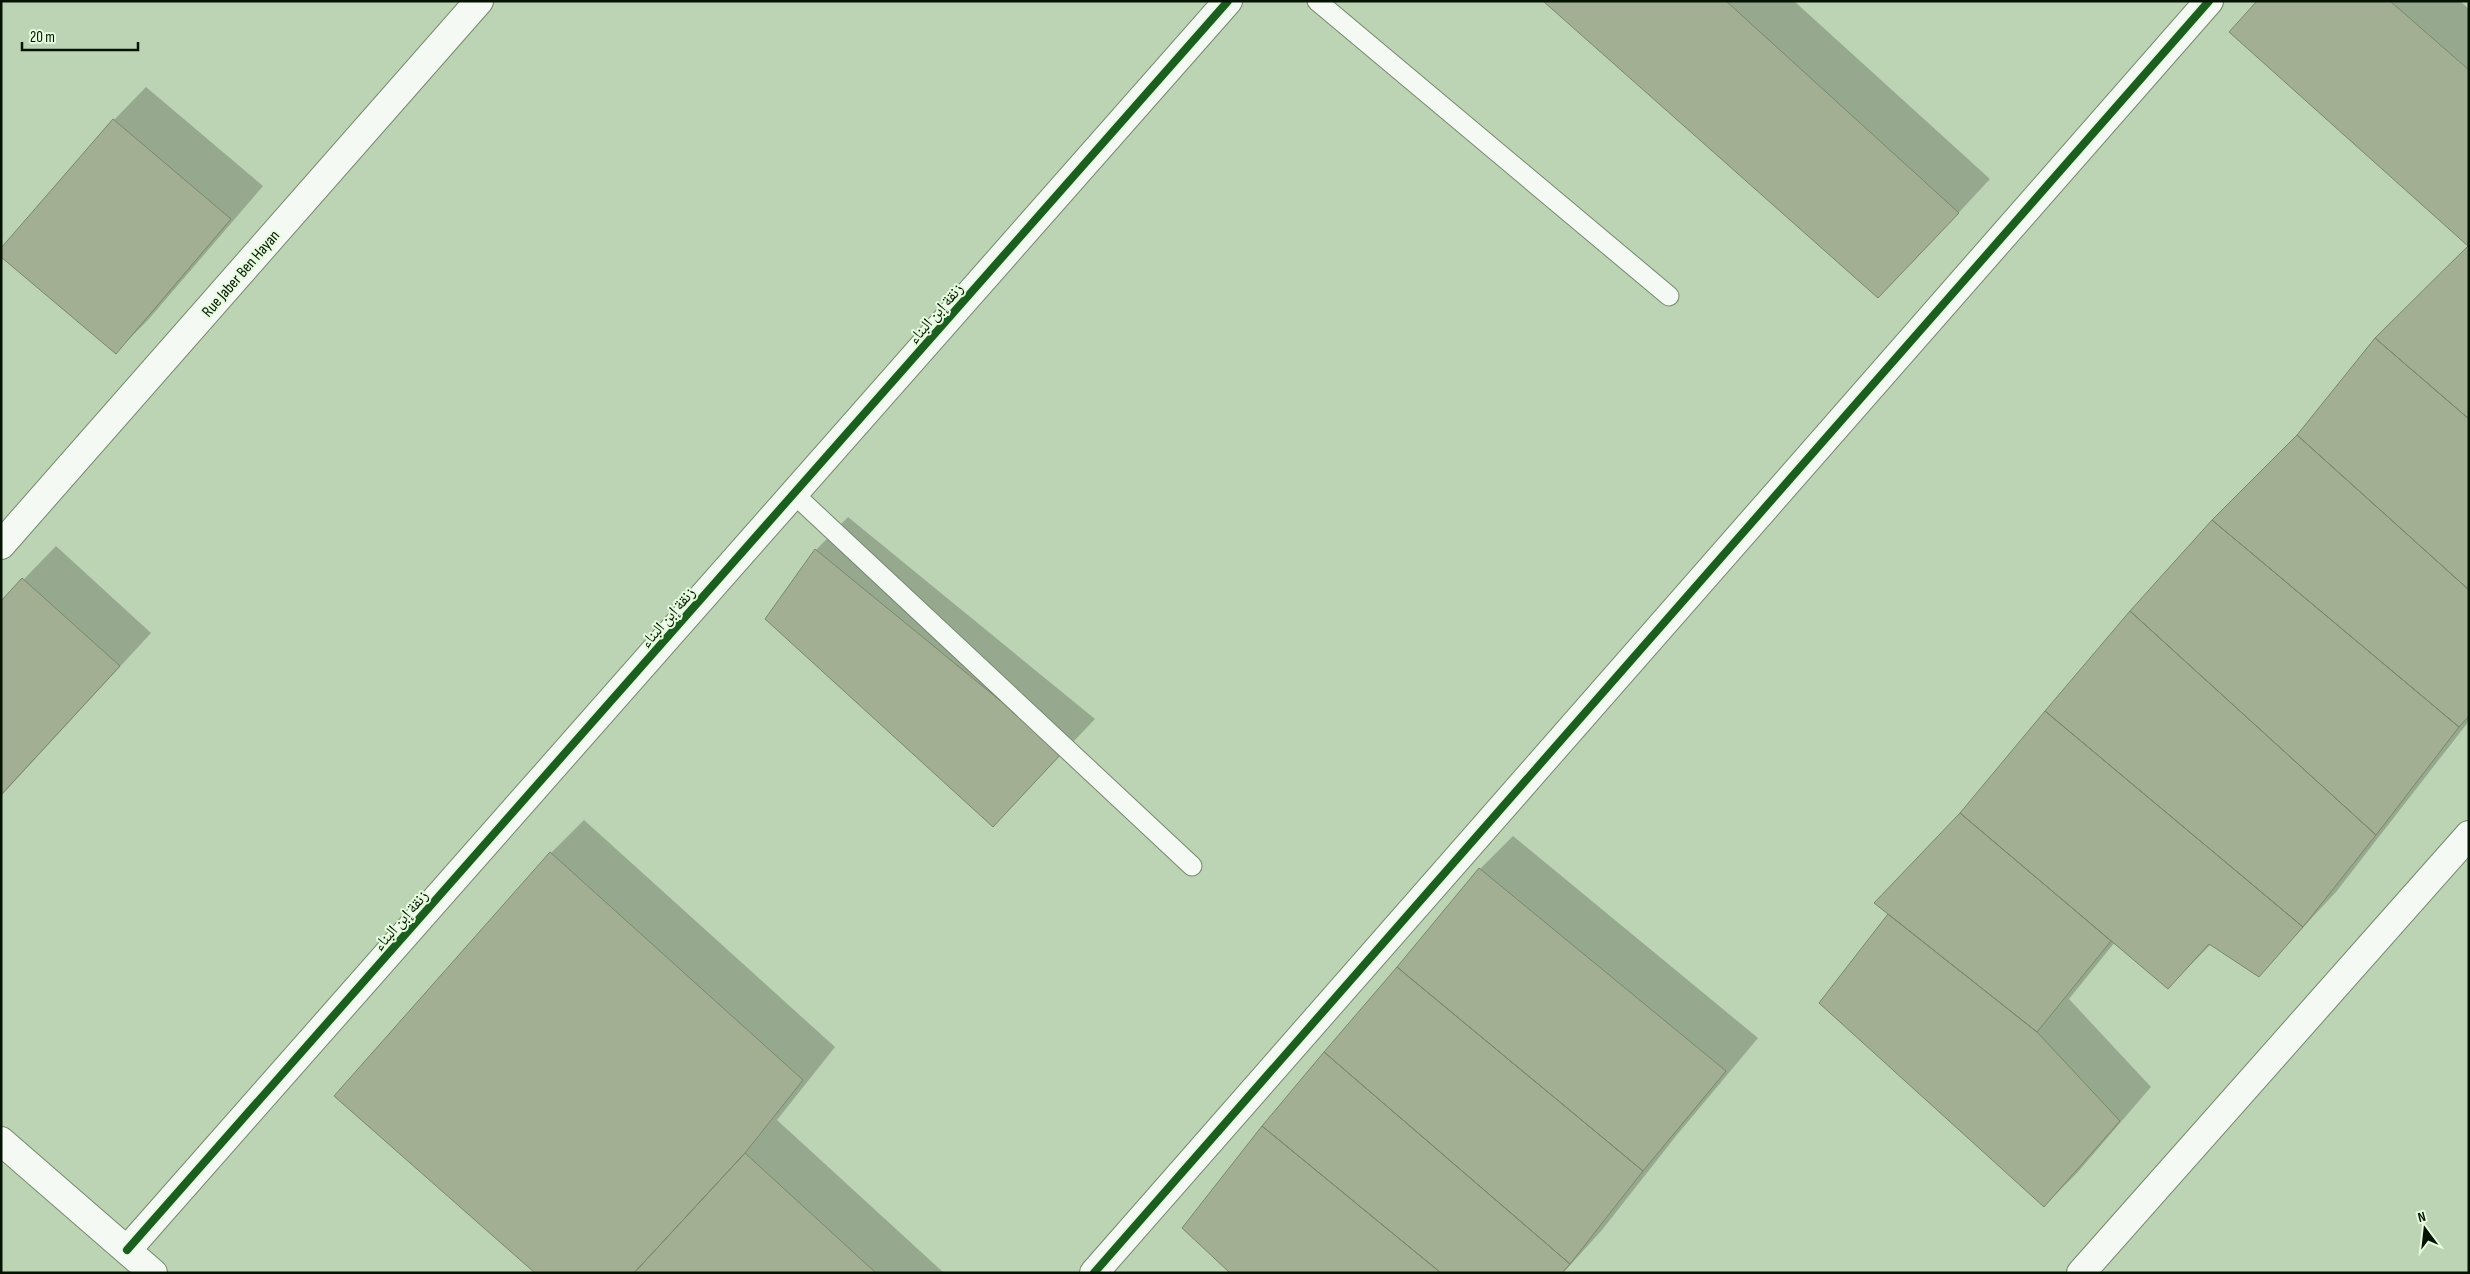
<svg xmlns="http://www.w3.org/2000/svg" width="2470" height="1274" font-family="'Sofia Sans Condensed','Noto Naskh Arabic',sans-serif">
	<rect width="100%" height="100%" fill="#bcd4b3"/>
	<path fill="#0003" d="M1545,1H1794L1990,179L1911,264Z
		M2259,1H2460L2469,9V246L2231,32Z
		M146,87L263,186L148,320L116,352L1,250L114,120Z
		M2469,246V721L2336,892L2258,976L2211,944L2168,988L2115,942L2069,999L2151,1087L2077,1173L2044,1206L1889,914L1961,814L2131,612L2303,431L2409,305Z
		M848,517L1095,719L993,826L816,550Z
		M56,546L151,633L1,796V603Z
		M584,820L835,1047L777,1120L944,1273H537L336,1096L551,853Z
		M1513,836L1758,1038L1676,1136L1602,1230L1563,1273H1232L1263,1127L1480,869Z"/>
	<path fill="#a2af93" stroke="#7a876b" d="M1543,1H1726L1959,213L1878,298Z
		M2257,1H2390L2469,70L2468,246L2229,32Z
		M113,119L231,219L116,354L1,257V248Z
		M2468,246L2469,247V419L2375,338Z
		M2375,338L2469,419V590L2297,435Z
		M2297,435L2469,590V716L2459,727L2212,520Z
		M2212,520L2459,727L2376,835L2130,611Z
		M815,549L1063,752L993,827L765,619Z
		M22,578L120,666L1,795V601Z
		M2130,611L2376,835L2303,927L2045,711Z
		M2045,711L2303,927L2259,977L2209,944L2168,989L1960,813Z
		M1960,813L2111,941L2037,1032L1874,903Z
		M550,852L803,1080L745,1153L634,1273H535L334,1096Z
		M1479,868L1726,1071L1643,1171L1397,967Z
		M1888,914L2037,1032L2120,1121L2044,1207L1819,1003Z
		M1397,967L1643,1171L1570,1264L1324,1052Z
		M1324,1052L1570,1264L1562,1273H1441L1262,1126Z
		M1262,1126L1441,1273H1230L1182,1228Z
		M745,1153L876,1273H634Z"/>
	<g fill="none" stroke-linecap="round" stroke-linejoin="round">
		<defs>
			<path id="lane" d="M1317,1L1669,296
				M794,494L1192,866"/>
			<path id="street" d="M1,545L479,1
				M1,1141L153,1273
				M127,1250L1228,1
				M1094,1273L2209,1
				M2081,1273L2469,835"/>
		</defs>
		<use href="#lane" stroke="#75886e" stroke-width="21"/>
		<use href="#street" stroke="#75886e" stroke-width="30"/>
		<use href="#lane" stroke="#f5f9f4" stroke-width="19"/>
		<use href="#street" stroke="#f5f9f4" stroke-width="28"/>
		<defs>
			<path id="cycleway" d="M127,1250L1228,1
				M1094,1273L2209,1"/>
		</defs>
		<use href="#cycleway" stroke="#e5fbdd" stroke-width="11"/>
		<use href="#cycleway" stroke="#1b5e20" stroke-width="8"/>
	</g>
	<g text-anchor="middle" stroke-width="4" stroke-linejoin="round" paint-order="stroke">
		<g font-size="16" fill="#051402" stroke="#e5fbdd">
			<text transform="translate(240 273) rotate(-49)" y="6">Rue Jaber Ben Hayan</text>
			<text transform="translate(935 313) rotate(-49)" y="6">زنقة إبن البناء</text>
			<text transform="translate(667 617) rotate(-49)" y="6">زنقة إبن البناء</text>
			<text transform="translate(400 920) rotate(-49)" y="6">زنقة إبن البناء</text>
		</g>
	</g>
	<rect width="2470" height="1274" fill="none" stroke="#051402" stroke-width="5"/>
	<g transform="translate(2425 1229) rotate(345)" stroke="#e5fbdd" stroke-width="4" paint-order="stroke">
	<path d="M0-4L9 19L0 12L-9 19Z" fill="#051402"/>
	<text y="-8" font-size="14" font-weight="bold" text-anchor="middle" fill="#051402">N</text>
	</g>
	<path d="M22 42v8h116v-8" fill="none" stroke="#051402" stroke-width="2.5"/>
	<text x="30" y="42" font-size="15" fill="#051402" stroke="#e5fbdd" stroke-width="4" paint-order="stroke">20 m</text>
</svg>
